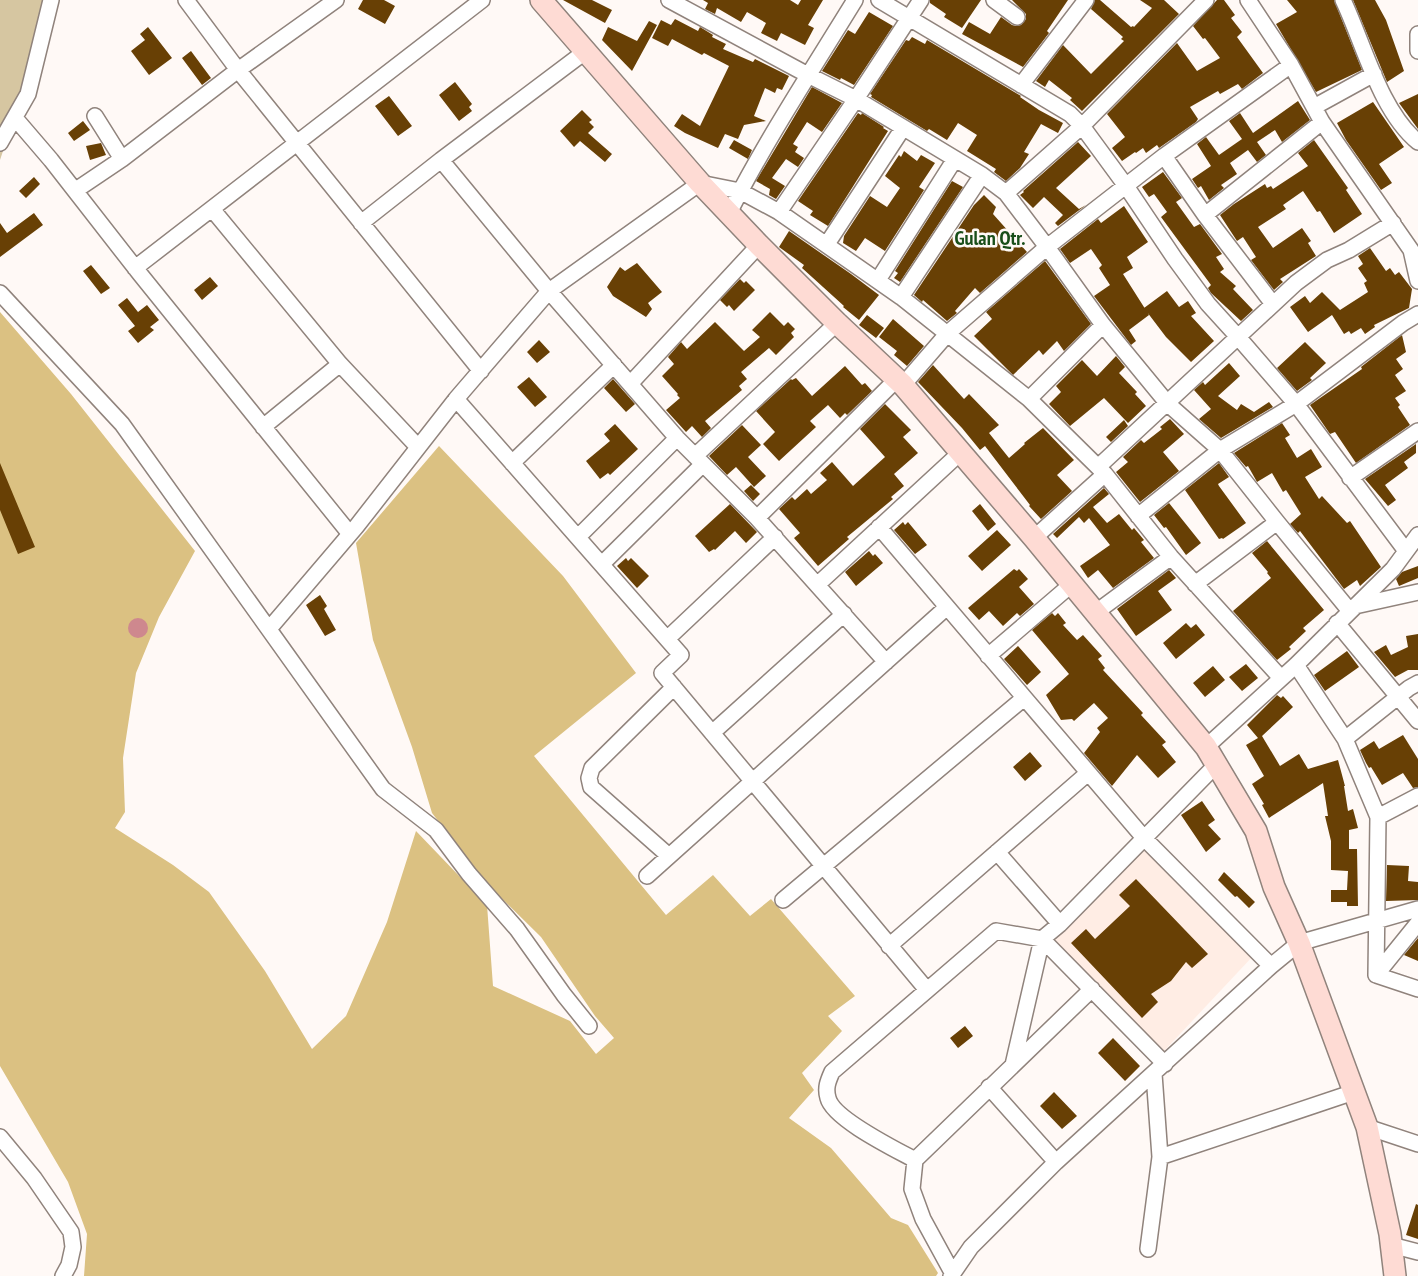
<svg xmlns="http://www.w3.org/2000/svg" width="1418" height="1276" font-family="'PT Sans Narrow',sans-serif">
	<rect width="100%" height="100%" fill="#fff9f6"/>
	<path fill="#ffede4" d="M1144,848L1253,956L1164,1051L1052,940Z"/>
	<path fill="#d6c6a1" d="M0,0H43L22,94L0,160Z"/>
	<path fill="#dbc182" d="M0,312L71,394L195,551L159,617L136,673L123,758L125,812L115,828L173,865L209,892L265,971L312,1049L346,1016L387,922L416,831L487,905L493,986L570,1021L596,1054L614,1038L595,1016L541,937L488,885L432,813L412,747L373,640L356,543L439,446L563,576L636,673L534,756L666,915L713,875L750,916L771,899L855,996L828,1016L842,1031L802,1073L814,1090L789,1118L831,1148L891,1218L908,1225L938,1273L936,1276H84L87,1234L68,1182L0,1066Z"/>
	<path fill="#ce888e" d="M128 628a10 10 0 1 1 20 0a10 10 0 1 1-20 0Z"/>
	<path fill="#684005" d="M363,0H384L395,6L385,24L358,9Z
		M563,0H592L612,10L605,23Z
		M703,0H790L798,5L801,0H823L808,25L814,28L805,45L781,33L777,41L761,33L766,23L747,12L741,22L717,8L715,14L705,9L708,3Z
		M930,0H981L962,28L944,17L946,14L930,3Z
		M1012,0H1068L1047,31L1049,33L1023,67L962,34L969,22L990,34L1001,17L1012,25L1016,26L1021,25L1026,19V14Z
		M1095,0H1100L1131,27L1133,26L1134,27L1152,8L1140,0H1164L1179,14L1082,111L1070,100L1072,98L1049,80L1045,87L1036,81L1063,45L1091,74L1124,41L1121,39L1123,37L1091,9Z
		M1217,0H1224L1235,15L1231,18L1242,32L1237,37L1263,73L1242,89L1238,84L1220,94L1218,91L1190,107L1198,119L1196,122L1159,148L1157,145L1146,153L1143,148L1136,153L1135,152L1122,161L1112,148L1125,137L1107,114L1177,43L1197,71L1220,58L1205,38L1203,39L1193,26Z
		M1287,0H1334L1362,70L1316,92L1276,24L1297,12Z
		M1353,0H1375L1386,20L1404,71L1387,82Z
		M869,12L893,26L854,85L841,78L840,80L822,71L848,30L855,34Z
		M675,19L698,31L700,27L713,35L712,37L726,44L723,49L753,62L755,59L789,76L782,90L777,88L775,93L765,88L754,116L766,121L744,125L738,139L725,134L718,148L685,133L674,126L682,114L700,126L729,66L704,53L702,55L672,39L668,46L652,38L661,20L671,25Z
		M649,21L657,25L632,71L602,40L608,27L637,41Z
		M148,27L172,58L149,75L131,51L145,40L140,34Z
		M912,37L925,44L927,40L1021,96L1020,97L1039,110L1063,123L1058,133L1041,124L1024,152L1029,154L1020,168L1006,181L994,172L996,169L967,151L977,135L958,123L947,140L929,129L927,131L871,97L872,95L870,94L906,40L909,41Z
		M191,51L211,78L202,85L182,58Z
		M455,82L472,104L469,107L472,111L459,121L439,95Z
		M812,87L842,103L822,132L807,122L793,144L798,147L795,152L804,158L798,167L786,159L772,178L785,186L776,199L769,195L770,189L756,181Z
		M1418,94V129L1399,103Z
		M389,96L412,126L398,136L375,106Z
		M1298,101L1310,120L1282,142L1275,130L1257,142L1266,155L1257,162L1248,150L1230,163L1237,174L1221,185L1224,188L1209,200L1201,186L1198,188L1192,179L1211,166L1197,144L1206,137L1219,155L1242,139L1229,121L1240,113L1253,133Z
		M1373,102L1404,147L1379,164L1392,183L1381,190L1346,140L1337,123Z
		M582,110L592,120L589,122L594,127L588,133L612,154L605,162L580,141L574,147L560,131Z
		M858,113L861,115L862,113L884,127L883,128L888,131L828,226L810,215L813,211L798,201Z
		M83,121L90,130L74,141L68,133Z
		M734,140L752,150L748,159L729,148Z
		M1314,140L1348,188L1346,190L1362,214L1334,233L1320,211L1317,212L1303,191L1283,205L1286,209L1258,227L1273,248L1302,228L1311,241L1308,243L1316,256L1280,279L1283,282L1274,290L1251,260L1256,257L1243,237L1237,241L1220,215L1234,204L1265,184L1267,188L1271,186L1273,189L1308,166L1298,153Z
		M1078,142L1091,156L1056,188L1079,209L1086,205L1058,226L1055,223L1063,215L1044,197L1033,208L1020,195L1024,192L1023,191Z
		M101,143L106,155L90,160L86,146Z
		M904,151L917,161L921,155L935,163L919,187L924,190L885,251L865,238L856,251L843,243L844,236L870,196L887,207L900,188L885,176L899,155L901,157Z
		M1163,172L1182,198L1176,202L1194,227L1200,224L1222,254L1216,257L1224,269L1220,272L1236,286L1233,289L1253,310L1241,321L1211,293L1208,288L1211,285L1161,217L1167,212L1154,194L1149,197L1142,187Z
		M34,177L40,184L26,198L19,191Z
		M952,181L963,187L900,282L894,278L898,273L895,271Z
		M984,195L996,207L993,214L1027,252L980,293L975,288L955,311L957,313L947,321L923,300L922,302L914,295L974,205Z
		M1124,206L1148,242L1127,257L1133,268L1123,274L1149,315L1129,330L1136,341L1131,345L1094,296L1110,285L1099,268L1102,265L1091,249L1070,263L1060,249L1098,219L1101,223Z
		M34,213L43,225L0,257V223L7,233Z
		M789,231L851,274L879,295L859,320L843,307L844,306L802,268L804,265L779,247Z
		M1370,248L1386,271L1390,268L1395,275L1399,272L1412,289L1409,308L1374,325L1375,327L1365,334L1361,328L1351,334L1349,331L1344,334L1332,315L1308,332L1290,307L1305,296L1310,303L1322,292L1340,310L1368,292L1364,283L1367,281L1358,268L1363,264L1358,256Z
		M1045,261L1091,324L1064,351L1057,341L1043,355L1039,350L1013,375L974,336L992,319L986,312Z
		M637,263L662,292L648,303L652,309L646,317L613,296L607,287L620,267L625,271Z
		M91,265L110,288L101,294L83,271Z
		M210,277L218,286L202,300L194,290Z
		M740,279L744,283L746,281L755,290L734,311L729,305L727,307L720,300Z
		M1167,291L1179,307L1188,301L1196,313L1191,316L1214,341L1191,362L1166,337L1144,308Z
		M127,298L138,312L147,305L159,320L150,327L154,330L138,343L128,331L135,326L118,305Z
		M770,312L784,326L788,322L795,329L791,333L794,337L776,355L769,348L741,372L747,379L739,386L742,390L705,421L711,428L702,437L692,426L686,432L666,410L680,398L677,395L678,394L662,376L674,364L668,357L681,342L687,349L715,322L744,351L760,337L752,330Z
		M867,315L884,328L876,338L859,325Z
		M893,319L924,346L907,366L894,355L897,351L879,337Z
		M1402,335L1406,352L1396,359L1403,369L1395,375L1406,391L1395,398L1400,405L1398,407L1410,425L1356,463L1335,432L1330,434L1310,405L1362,369L1361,367Z
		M539,340L550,352L537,363L527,352Z
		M1305,342L1326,363L1310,378L1312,380L1297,391L1277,368Z
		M1116,356L1125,367L1119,373L1137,392L1135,394L1146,406L1128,423L1104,398L1070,426L1049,404L1061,392L1056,386L1082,360L1097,376Z
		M1229,363L1240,376L1218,396L1237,410L1241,404L1254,412L1269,402L1273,407L1221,438L1199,419L1211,409L1194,390L1203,382L1205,385Z
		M933,365L964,399L969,394L999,425L989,433L1009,458L1025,444L1024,443L1043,428L1074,460L1057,475L1072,491L1041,519L1029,506L1030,505L985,446L980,450L962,428L918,382Z
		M845,366L862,385L865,383L872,391L847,415L845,413L840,418L828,405L810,421L816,427L779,461L763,444L775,432L756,411L791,379L792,380L796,378L812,396Z
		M529,377L547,397L535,407L517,387Z
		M613,379L635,404L626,412L604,388Z
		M885,404L911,430L903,437L918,453L894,474L904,486L891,497L893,499L847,537L849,539L818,566L794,538L800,533L779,509L792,497L795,500L807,489L811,494L827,480L820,473L832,462L853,486L885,457L860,429Z
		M1170,419L1184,434L1163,452L1179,471L1140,502L1116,472L1128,462L1123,457L1141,440L1144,443L1162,429L1160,427Z
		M1124,420L1128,426L1111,442L1106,437Z
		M1282,423L1290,435L1285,438L1297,458L1311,449L1322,467L1305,477L1319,499L1322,496L1347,523L1350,521L1381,567L1360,586L1357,580L1344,589L1300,531L1298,533L1290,524L1301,514L1286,490L1283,492L1272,473L1257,482L1248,466L1246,467L1234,453Z
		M615,424L638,449L610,475L608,473L600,479L586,461L610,441L604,434Z
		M742,425L761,445L748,457L766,476L754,487L736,467L727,475L709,456Z
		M1416,444V453L1404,462L1408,468L1385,485L1396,500L1388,506L1365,479Z
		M0,463L35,547L18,554L0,510Z
		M1219,463L1229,477L1218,484L1219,486L1246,523L1223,539L1222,538L1219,539L1185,490Z
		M751,485L760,494L753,501L744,491Z
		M1104,488L1109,494L1093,507L1107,523L1119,514L1132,530L1134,528L1144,540L1141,542L1154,558L1113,588L1098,570L1088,578L1080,566L1110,545L1089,518L1084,523L1079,517L1057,538L1053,534Z
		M1169,503L1201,543L1186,555L1166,527L1164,528L1154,515Z
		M730,504L757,532L746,543L735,531L715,550L714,549L709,552L695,536Z
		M980,504L996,524L988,531L972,511Z
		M903,522L905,525L908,522L927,545L915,554L894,530Z
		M997,530L1011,545L982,571L968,556Z
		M1267,541L1324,610L1303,628L1306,631L1289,647L1291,649L1277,660L1233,611L1271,578L1267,573L1268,572L1252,553Z
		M869,551L873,556L875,554L883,563L856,586L845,572Z
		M626,558L628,561L631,558L649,576L637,588L617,566Z
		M1418,566V578L1399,586L1396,579L1402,572Z
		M1014,569L1017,571L1019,569L1028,579L1019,587L1034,604L1020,616L1017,613L1003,626L989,611L979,620L968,608Z
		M1169,570L1176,578L1158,591L1172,610L1136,636L1117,609Z
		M320,595L327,606L324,609L336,630L325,636L306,605Z
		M1052,613L1055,616L1058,613L1066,623L1063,625L1077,640L1083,635L1102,656L1098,659L1105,668L1103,670L1143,713L1141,715L1166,742L1162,745L1176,762L1158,778L1137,755L1112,786L1084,753L1100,732L1097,728L1108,718L1094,703L1074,721L1072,719L1061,720L1046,695L1069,674L1032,630Z
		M1186,623L1191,628L1196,624L1205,635L1176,659L1163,643Z
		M1418,634V670H1408L1395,677L1374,652L1386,645L1391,655L1408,647L1406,636Z
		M1018,646L1041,672L1027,685L1004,659Z
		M1347,651L1359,667L1325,691L1314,675Z
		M1246,664L1258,678L1242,691L1229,677Z
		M1213,666L1225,680L1205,697L1193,683Z
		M1277,695L1281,698L1283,696L1293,707L1262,736L1280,766L1299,754L1308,769L1338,760L1345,786H1344L1348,811L1353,809L1358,828L1349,830V849H1357L1358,906H1347V902H1331V890H1347L1348,871L1331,870V841L1325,816H1328L1323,783L1269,818L1262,805L1264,804L1252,784L1264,776L1246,745L1258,738L1247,725Z
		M1403,735L1418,759V787L1413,788L1403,773L1382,785L1371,767L1369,768L1366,763L1360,750L1374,741L1379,749Z
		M1030,752L1042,766L1025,781L1013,767Z
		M1202,801L1215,820L1208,825L1221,839L1206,852L1181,815Z
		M1387,865L1409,866L1408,881L1418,882V900L1386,901Z
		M1224,872L1255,902L1249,908L1237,896L1235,897L1218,880Z
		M1136,879L1208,954L1192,968L1186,962L1171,981L1151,994L1158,1002L1142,1018L1071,943L1086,929L1095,939L1130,906L1119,895Z
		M1418,938V961L1404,955Z
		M965,1026L973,1036L958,1048L950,1038Z
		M1113,1038L1140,1066L1125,1081L1098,1053Z
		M1054,1092L1077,1116L1062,1129L1040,1106Z
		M1416,1204L1418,1205V1239L1406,1235Z"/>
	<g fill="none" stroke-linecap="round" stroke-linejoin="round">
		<defs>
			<path id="street" d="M186,0L238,70L481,371
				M669,0L808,75L856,99L982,175L1006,193L1047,247L1103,325L1168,404L1220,450L1277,522L1349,610
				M879,0L1070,114L1082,126L1126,186L1175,259L1208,304L1238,337L1296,404L1406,551
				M994,0L1017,17
				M1248,0L1291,65L1322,122L1411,250L1418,281
				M1343,0C1364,44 1380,111 1418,142
				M1418,34V51
				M1021,85L1086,0
				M1314,107L1374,74
				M95,116L122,159
				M15,118L51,160L140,274L350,534
				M0,143L28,94L51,0
				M1164,156L1205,215L1273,304
				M441,160L549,291L677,438L757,518L886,662
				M76,190L122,159L238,70L336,0
				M1006,193L1082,126L1206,0
				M212,209L340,364L418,447
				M779,212L856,99L921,0
				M729,213C766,140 812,70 855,0
				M1205,215L1322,122
				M361,223L441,160L586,51
				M827,244L903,128
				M135,268L482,0
				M878,280L955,159
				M0,293L122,424L383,789L436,830L469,874L517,929L564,995L589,1026
				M901,297L982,175
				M630,384L759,245
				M903,385L948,333L1047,247L1164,156L1291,65
				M456,399L681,655L662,673L927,990
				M1029,399L1103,325
				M263,427L340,364
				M695,456L837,323
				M512,463L614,365
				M1098,467L1296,283L1327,260L1349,250L1393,223
				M1350,478L1418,431
				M1138,516L1220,450L1296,404L1403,323L1418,314
				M757,518L897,379
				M879,527L1144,838L1271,966
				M578,537L677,438
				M1034,538L1105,474
				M602,564L703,464
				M1195,584L1277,522
				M817,585L961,452
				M1355,606L1418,592
				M1095,613L1171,557
				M1337,623L1418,721
				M269,629L356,527L456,399L549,291L700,183L740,191L779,212L901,297L1029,399L1105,474L1171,557L1281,678
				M667,639L775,537
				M988,656L1072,584
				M1296,665L1345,739L1378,817L1376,975
				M712,733L844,614
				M1345,739L1409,688L1418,683
				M1206,747L1296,665L1393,569L1418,535
				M1378,817L1418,796
				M997,852L1060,924
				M669,856L591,787L589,778L592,768L674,687
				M647,876L947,607
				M783,900L1024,698
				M889,946L1088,773
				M1376,975L1418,923
				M1376,975L1418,989
				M1013,1065L1042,939L1060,924L1216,765
				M989,1087L1056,1162
				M1367,1127L1418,1144
				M0,1137L34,1178L71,1232L73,1247L69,1265L63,1276
				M1160,1157L1354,1092
				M915,1160C895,1149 833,1119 828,1098C825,1088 828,1081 832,1072L996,931L1042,939L1165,1064
				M1391,1245L1418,1252
				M1148,1249L1160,1157L1154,1074
				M953,1274L923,1219L912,1189L915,1160L1092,989
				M951,1276L971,1247L1056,1162L1271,966L1299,943L1418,909"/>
			<path id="secondary" d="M541,0L700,183L759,245L837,323L903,385L1034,538L1206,747L1256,831L1274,887L1299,943L1367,1127L1390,1234L1395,1276"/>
		</defs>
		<use href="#street" stroke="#90837c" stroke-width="18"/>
		<use href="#secondary" stroke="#90837c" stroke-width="24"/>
		<use href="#street" stroke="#fff" stroke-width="15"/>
		<use href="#secondary" stroke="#fedbd4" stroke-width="21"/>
	</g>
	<g text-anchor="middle" stroke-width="5" stroke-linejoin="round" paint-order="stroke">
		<g font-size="20" font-weight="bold" fill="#194e19" stroke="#fff9f6">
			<text x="990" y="245">Gulan Qtr.</text>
		</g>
	</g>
</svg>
